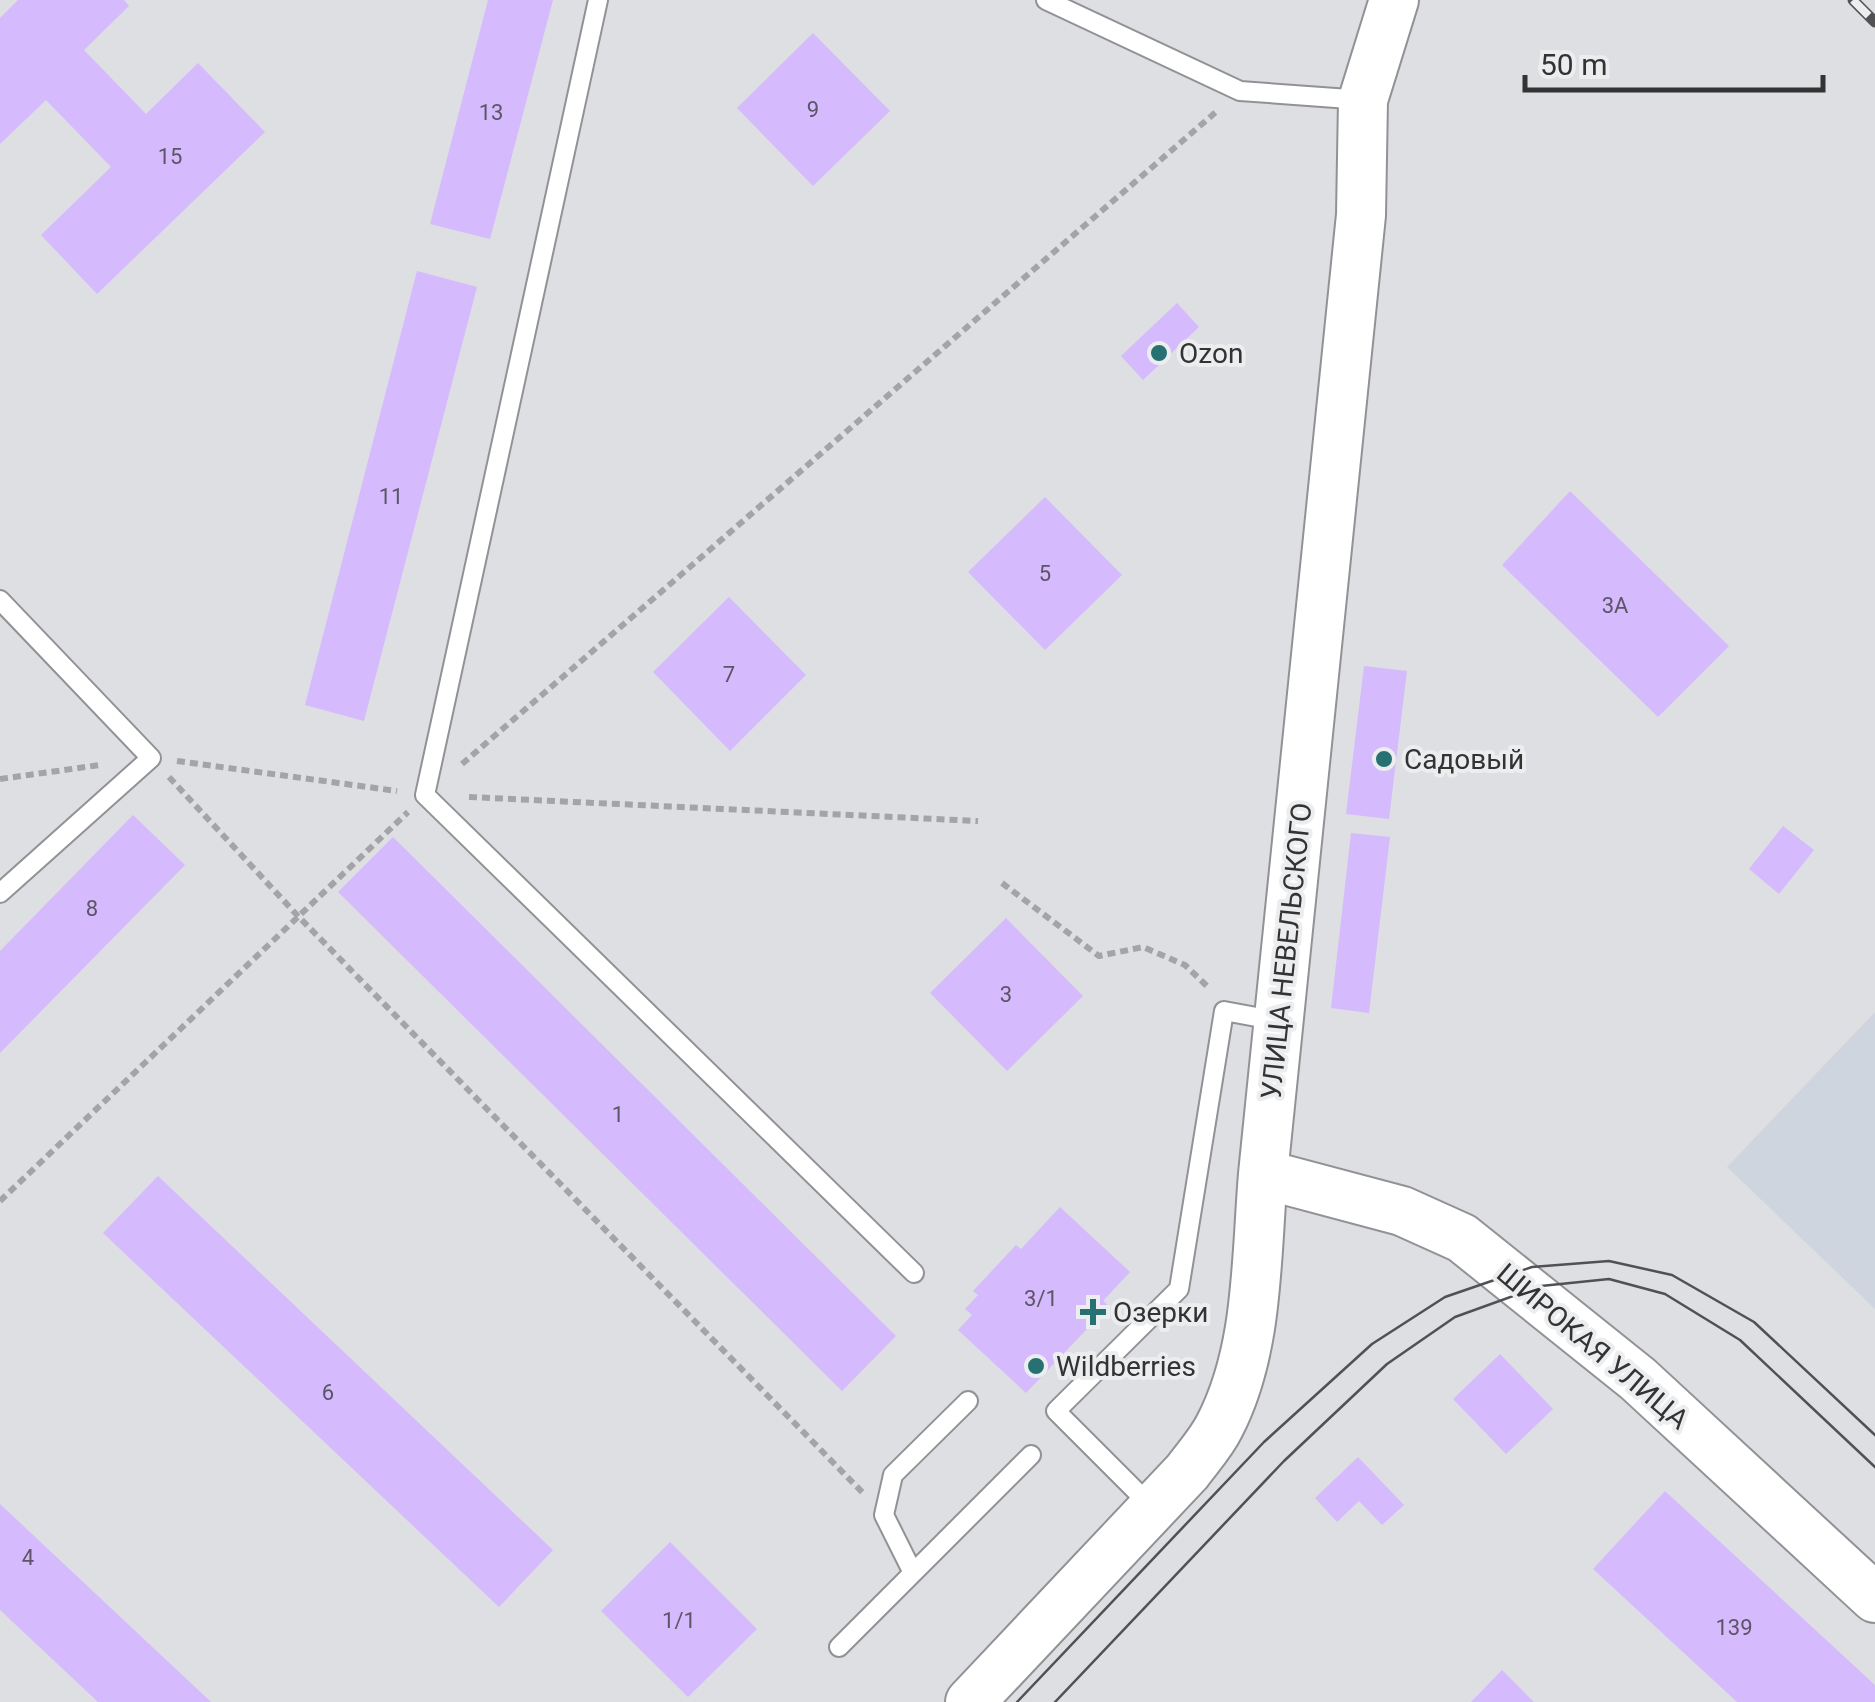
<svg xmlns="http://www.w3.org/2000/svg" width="1875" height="1702" font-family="Roboto,sans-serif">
	<rect width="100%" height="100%" fill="#dedfe2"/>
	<path fill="#cfd5de" d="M1875,1012V1309L1727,1167Z"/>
	<path fill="#d5bafd" d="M18,0H124L129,6L84,50L146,114L198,63L265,132L97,294L41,235L111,167L46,100L0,144V18Z
		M488,0H553L490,239L430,224Z
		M813,33L890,111L813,186L737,108Z
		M417,271L477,287L364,721L305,705Z
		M1177,303L1199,327L1143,380L1121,356Z
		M1570,491L1729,646L1658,717L1502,565Z
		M1045,497L1122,575L1045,650L968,572Z
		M729,597L806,675L730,751L653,672Z
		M1364,666L1407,671L1389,819L1346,814Z
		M133,815L185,865L0,1053V951Z
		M1783,826L1814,850L1779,894L1749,869Z
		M1351,833L1390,837L1369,1013L1331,1008Z
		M393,837L896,1336L842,1391L338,892Z
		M1006,918L1083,996L1007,1071L930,993Z
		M158,1176L553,1550L499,1607L103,1233Z
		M1060,1207L1130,1272L1103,1301L1109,1306L1026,1393L958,1330L972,1315L965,1309L978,1295L973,1291L1016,1245L1021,1249Z
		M1500,1354L1553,1409L1506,1454L1453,1399Z
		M1358,1457L1404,1505L1382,1525L1359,1501L1337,1522L1315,1498Z
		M1665,1491L1875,1685V1702H1737L1593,1569Z
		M0,1504L211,1702H98L0,1610Z
		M670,1542L757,1629L688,1697L601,1611Z
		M1502,1670L1534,1702H1471Z"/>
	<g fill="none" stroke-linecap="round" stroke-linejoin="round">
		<defs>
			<path id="service" d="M598,0L425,795L914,1273
				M1046,0L1240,91L1363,100
				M0,600L151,758L0,893
				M1151,1506L1056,1411L1179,1289L1224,1011L1278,1021
				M913,1573L884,1515L893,1475L968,1401
				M839,1647L1031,1455"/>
			<path id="tertiary" d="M1263,1174L1402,1211L1462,1238L1638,1379L1875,1598
				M970,1702L1187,1472C1198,1457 1211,1443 1219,1427C1259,1351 1256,1258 1263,1174L1361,215L1363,100L1394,0"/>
		</defs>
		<use href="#service" stroke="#919295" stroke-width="22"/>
		<use href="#tertiary" stroke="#919295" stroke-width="52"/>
		<path stroke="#a4a4a7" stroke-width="6" stroke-dasharray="8 5" stroke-linecap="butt" d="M177,761L397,791
			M462,764L1217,111
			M169,777L297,915L863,1493
			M0,779L100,765
			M469,797L978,821
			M1002,883L1099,956L1143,947L1185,965L1210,989
			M0,1201L408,812"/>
		<use href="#service" stroke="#fff" stroke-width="18"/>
		<use href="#tertiary" stroke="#fff" stroke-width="48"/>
		<path stroke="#515153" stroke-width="2.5" d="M1017,1702L1264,1442L1372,1344L1445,1297L1532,1267L1609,1261L1672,1275L1754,1322L1875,1435
			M1055,1702L1284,1461L1387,1364L1455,1317L1541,1286L1609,1279L1665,1294L1740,1340L1875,1467"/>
		<defs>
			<path id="rail" d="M1853,0L1875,22"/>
		</defs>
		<use href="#rail" stroke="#515153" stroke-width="11"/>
		<use href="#rail" stroke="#ebedef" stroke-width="8" stroke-dasharray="22" stroke-linecap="butt"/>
	</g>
	<g fill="#277172" stroke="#ebedef" stroke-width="4">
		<circle cx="1159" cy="353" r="10"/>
		<circle cx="1384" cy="759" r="10"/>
		<path d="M1088 1297h10v10h10v10h-10v10h-10v-10h-10v-10h10z"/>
		<circle cx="1036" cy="1366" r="10"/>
	</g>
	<g text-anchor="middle" stroke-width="8" stroke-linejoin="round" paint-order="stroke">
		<g font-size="22" fill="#5c5566">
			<text x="813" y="117">9</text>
			<text x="491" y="120">13</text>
			<text x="170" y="164">15</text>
			<text x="391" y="504">11</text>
			<text x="1045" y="581">5</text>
			<text x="1615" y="613">3А</text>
			<text x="729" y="682">7</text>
			<text x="92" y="916">8</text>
			<text x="1006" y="1002">3</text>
			<text x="618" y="1122">1</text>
			<text x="1041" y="1306">3/1</text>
			<text x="328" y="1400">6</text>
			<text x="28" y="1565">4</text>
			<text x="679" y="1628">1/1</text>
			<text x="1734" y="1635">139</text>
		</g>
		<g font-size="28" fill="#333334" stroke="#ebedef" text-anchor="start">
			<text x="1179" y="363">Ozon</text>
			<text x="1404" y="769">Садовый</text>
			<text x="1113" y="1322">Озерки</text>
			<text x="1056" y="1376">Wildberries</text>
		</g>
		<g font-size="28" fill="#333334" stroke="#ebedef">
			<text transform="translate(1286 951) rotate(-84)" y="10">УЛИЦА НЕВЕЛЬСКОГО</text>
			<text transform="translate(1593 1346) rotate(40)" y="10">ШИРОКАЯ УЛИЦА</text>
		</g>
	</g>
	<path d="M1525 75v15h298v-15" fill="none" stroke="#333334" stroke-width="5"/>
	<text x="1540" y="75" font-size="30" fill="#333334" stroke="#ebedef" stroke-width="8" paint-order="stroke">50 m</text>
</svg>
